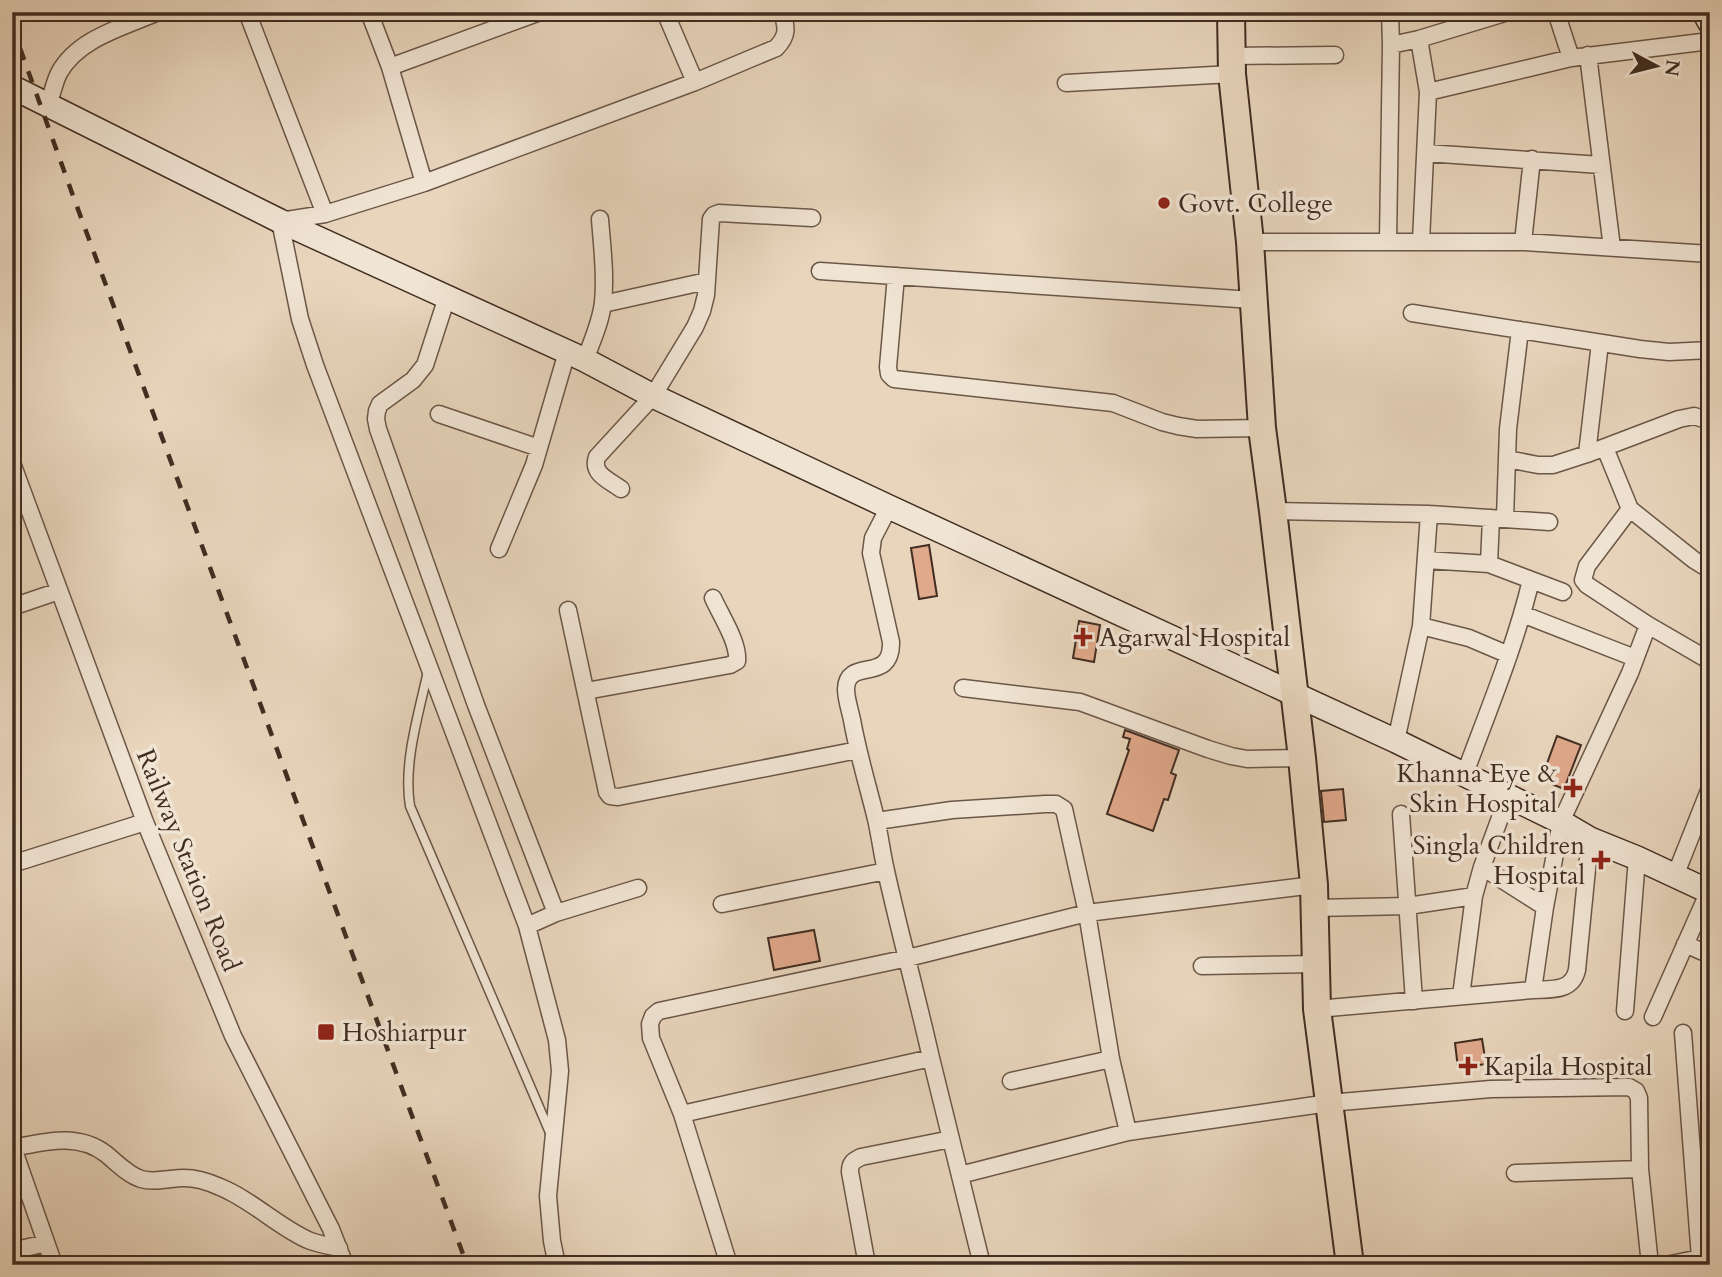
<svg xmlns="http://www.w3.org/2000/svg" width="1722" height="1277" font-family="Cardo,serif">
	<rect width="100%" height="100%" fill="#e8d5bc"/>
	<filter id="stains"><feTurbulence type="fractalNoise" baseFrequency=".00286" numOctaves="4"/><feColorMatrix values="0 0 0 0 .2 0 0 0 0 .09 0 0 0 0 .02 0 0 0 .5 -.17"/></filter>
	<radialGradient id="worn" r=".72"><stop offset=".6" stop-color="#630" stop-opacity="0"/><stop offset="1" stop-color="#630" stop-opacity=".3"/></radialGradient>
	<path fill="#e1a98c" stroke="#412d22" stroke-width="2" d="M929,545L937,596L919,599L911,548Z
		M1079,621L1100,625L1094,662L1073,658Z
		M1125,730L1179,750L1171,773L1176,775L1168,800L1164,799L1153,831L1107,814L1129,750L1127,749L1130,739L1123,737Z
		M1557,736L1581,745L1564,789L1541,780Z
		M1343,789L1346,820L1324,822L1321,791Z
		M814,930L820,961L774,970L768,938Z
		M1482,1039L1486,1064L1458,1068L1455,1043Z"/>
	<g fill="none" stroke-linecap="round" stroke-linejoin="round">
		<defs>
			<path id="service" d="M428,671C419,713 403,763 410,806L551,1135"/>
			<path id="minor" d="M247,12L325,214
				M369,12L390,67L424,183
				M665,12L695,82
				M1390,12L1391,45L1419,39L1508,12
				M1556,12L1571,58
				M1419,39L1428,92L1421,241
				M1588,55L1612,248
				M1232,56L1335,55
				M390,67L540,12
				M1066,83L1232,74
				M1428,92L1571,58L1710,41
				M48,105C52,95 54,83 59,73C78,38 124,27 158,12
				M1426,153L1601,165
				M1388,241L1391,45
				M1250,242H1523L1710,254
				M1523,242L1532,159
				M820,271L1253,300
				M896,276L888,367L889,374L894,379L1113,403L1162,422L1178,426L1197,429L1262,428
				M447,297L425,365L413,380L380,404L377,411L376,419L378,429L476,705L556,913
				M603,304L707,281
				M1412,313L1640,349L1669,352L1710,350
				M585,360C592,341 601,322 603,302C606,275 602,246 600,219
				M439,414L539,448
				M1605,448L1630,509L1694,560L1710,570
				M1587,454L1600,343
				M1507,459L1538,465H1553L1587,454L1679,419L1694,416L1710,421
				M12,463L145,822L233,1036L331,1229L345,1265
				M621,489C609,480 591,474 597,457L653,396L695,327L702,311L706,295L711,219L714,215L719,213L812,218
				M889,507L873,538L871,553L891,642C892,685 847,656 846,689C846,699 850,710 852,720C858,754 868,786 876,819C880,836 882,854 886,871C900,934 917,996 931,1058
				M1630,509L1587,566L1583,580L1587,585L1648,625L1710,661
				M1273,511L1429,514L1549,522
				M1491,518L1489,564L1563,592
				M1505,518L1508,429L1520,330
				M499,549L534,465L567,352
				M1426,560L1489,564
				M12,607L59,591
				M568,610L607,792L610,796L618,797L858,750
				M1522,614L1635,658
				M1421,626L1469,638L1509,655
				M963,688L1080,702L1208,749L1231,756L1247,759L1302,758
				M586,691L730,665L737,661C739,643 721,616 713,598
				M1396,741L1421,626L1429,514
				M1464,776C1488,711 1515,647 1531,580
				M1508,796L1482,867L1545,907
				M1401,814L1414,1001
				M877,821L952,810L1045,804H1056L1064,809L1087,913L1111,1059L1128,1132
				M12,864L145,822
				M1675,876L1710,788
				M722,904L886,871
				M1315,908L1408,906L1474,896
				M527,926L556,913L638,888
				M1685,944L1710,955
				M1202,966L1316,964
				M1533,990L1545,907L1561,822L1630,673L1648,625
				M1461,996L1474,896L1482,867
				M1317,1009L1533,990C1551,989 1572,992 1577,970L1590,839
				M1625,1011L1637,858
				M1653,1017L1709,891
				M1683,1033L1700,1258
				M1011,1081L1111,1059
				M682,1114L931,1058L982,1265
				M12,1148C44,1142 78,1132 106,1154C116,1162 128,1175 141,1179C154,1183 170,1178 184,1178C196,1178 209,1182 220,1187C252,1200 277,1226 308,1240C318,1244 329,1246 339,1248
				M13,1148L54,1265
				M1515,1173L1640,1169
				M960,1175L1128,1132L1329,1103L1491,1089L1629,1087L1636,1091L1639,1098L1640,1169L1650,1265
				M12,1251L46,1243
				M557,1265L552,1241L548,1196L560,1071L557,1040L527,926L315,365L300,319L280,221L325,214L424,183L695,82L776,48C788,36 787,28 782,12
				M729,1265L682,1114L651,1038L650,1024L653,1016L659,1011L908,958L1087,913L1314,885
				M867,1265L850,1172C850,1163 853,1161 861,1157L951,1139
				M1666,1265L1710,1256"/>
			<path id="secondary" d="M1704,12L1710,23
				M12,87L280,221L585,360L653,396L889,507L1396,741L1561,822L1590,839L1637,858L1710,892"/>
			<path id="primary" d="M1231,12L1232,74L1250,242L1262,428L1273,511L1302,758L1314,885L1317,1009L1350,1265"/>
		</defs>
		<use href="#service" stroke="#6b5748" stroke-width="11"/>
		<use href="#minor" stroke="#6b5748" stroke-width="19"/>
		<use href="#secondary" stroke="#412d22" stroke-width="26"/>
		<use href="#primary" stroke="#412d22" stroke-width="30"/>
		<use href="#service" stroke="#f0e4d3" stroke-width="8"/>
		<use href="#minor" stroke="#f0e4d3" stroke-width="16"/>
		<use href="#secondary" stroke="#f0e4d3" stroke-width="23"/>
		<use href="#primary" stroke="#e8d5bc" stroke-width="26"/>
		<path stroke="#412d22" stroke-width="4.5" stroke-dasharray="12 12" stroke-linecap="butt" d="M12,26L72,193L467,1265"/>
	</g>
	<g fill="#8f2418" stroke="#f0e4d3" stroke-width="2.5">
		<circle cx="1164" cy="203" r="7"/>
		<path d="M1079.5 626.5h7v7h7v7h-7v7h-7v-7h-7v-7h7z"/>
		<path d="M1569.5 777.5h7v7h7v7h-7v7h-7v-7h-7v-7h7z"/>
		<path d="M1597.5 849.5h7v7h7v7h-7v7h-7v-7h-7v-7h7z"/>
		<rect x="317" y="1023" width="18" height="18" rx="3.5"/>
		<path d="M1464.5 1055.5h7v7h7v7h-7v7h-7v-7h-7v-7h7z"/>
	</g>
	<g text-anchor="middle" stroke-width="7" stroke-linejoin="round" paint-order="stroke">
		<g font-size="26" fill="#412d22" stroke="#f0e4d3" text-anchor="start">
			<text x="1178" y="212">Govt. College</text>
			<text x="1099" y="646">Agarwal Hospital</text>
			<text x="1557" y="782" text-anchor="end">Khanna Eye &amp;<tspan x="1557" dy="30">Skin Hospital</tspan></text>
			<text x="1585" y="854" text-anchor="end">Singla Children<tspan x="1585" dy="30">Hospital</tspan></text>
			<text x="342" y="1041">Hoshiarpur</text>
			<text x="1484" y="1075">Kapila Hospital</text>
		</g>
		<g font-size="26" fill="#412d22" stroke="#f0e4d3">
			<text transform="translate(189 860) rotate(68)" y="9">Railway Station Road</text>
		</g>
	</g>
	<rect width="1722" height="1277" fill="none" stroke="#e8d5bc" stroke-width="42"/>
	<rect x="14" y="14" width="1694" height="1249" fill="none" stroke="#412d22" stroke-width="3.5"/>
	<rect x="21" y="21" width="1680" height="1235" fill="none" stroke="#412d22" stroke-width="2"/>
	<g transform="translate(1656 66) rotate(97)" stroke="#f0e4d3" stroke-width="5" paint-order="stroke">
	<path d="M0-5L12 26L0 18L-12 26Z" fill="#412d22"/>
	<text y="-10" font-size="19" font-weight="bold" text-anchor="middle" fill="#412d22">N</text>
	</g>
	<rect width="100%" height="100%" filter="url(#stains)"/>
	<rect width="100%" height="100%" fill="url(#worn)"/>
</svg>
